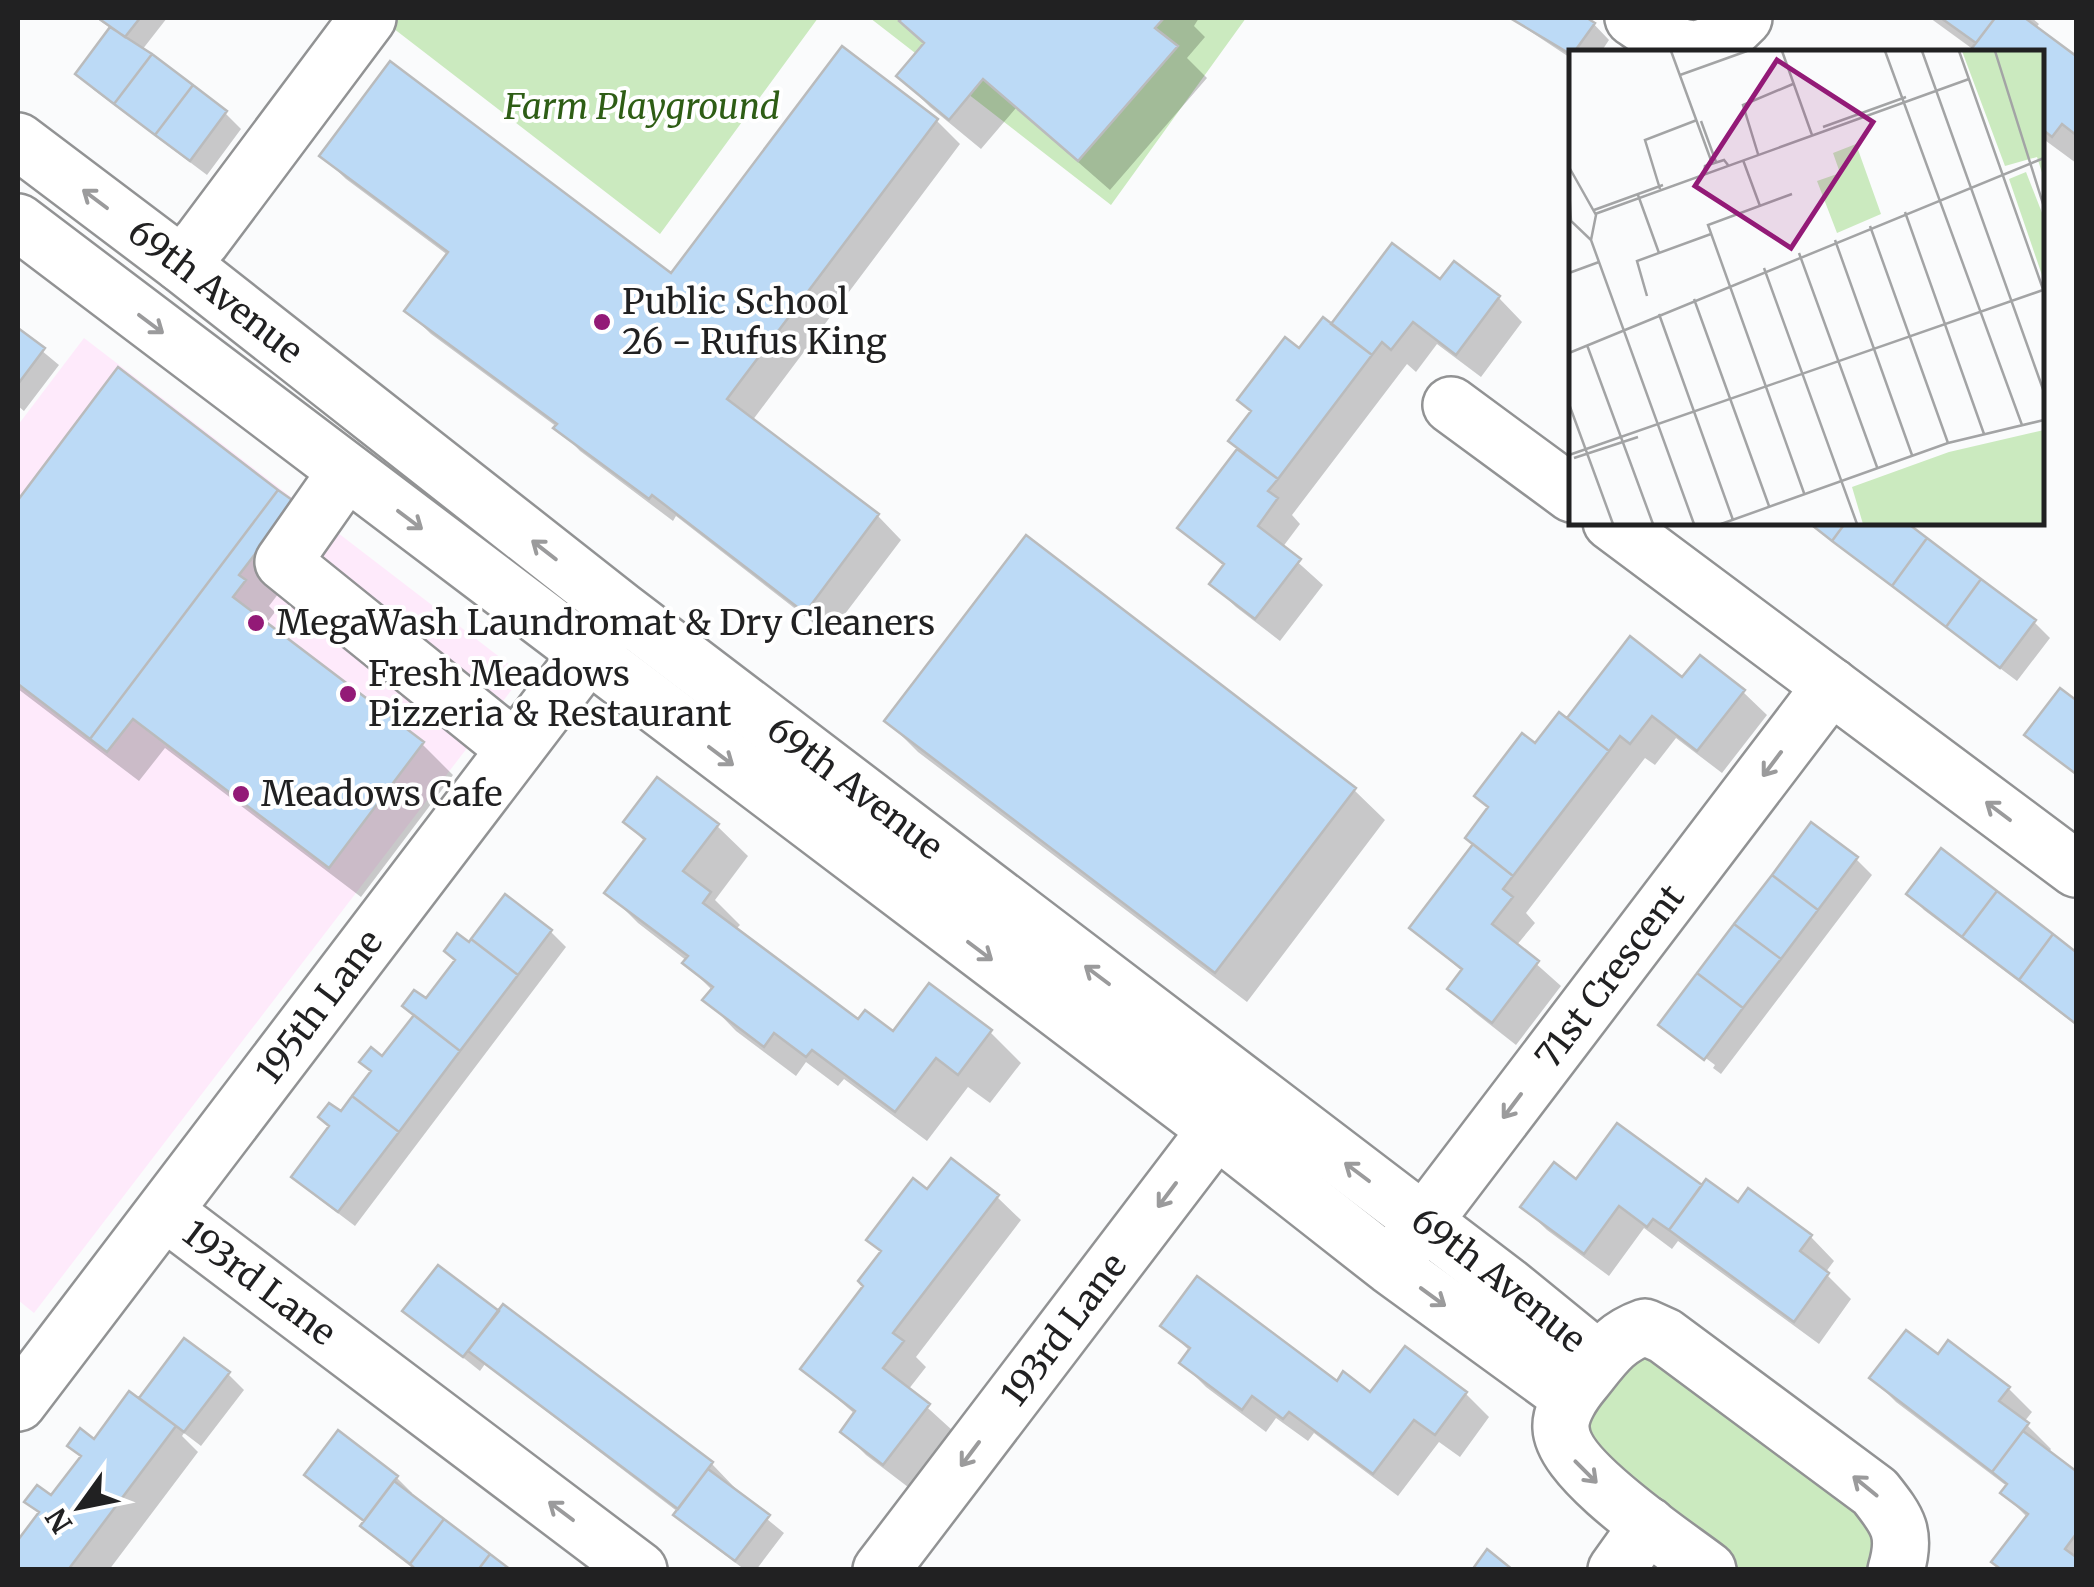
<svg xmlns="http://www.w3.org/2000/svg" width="2094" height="1587" font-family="Merriweather,serif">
	<rect width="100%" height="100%" fill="#fafbfc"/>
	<path fill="#feeafb" d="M84,338L523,675L34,1313L18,1300V425Z"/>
	<path fill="#cbeabf" d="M395,18H818L660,234L389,25Z
		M870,18H1246L1111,205Z
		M1650,1356L1866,1519L1877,1560L1870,1569H1740L1597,1460L1585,1411L1616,1369Z"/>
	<path fill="#0003" d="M96,18H167L142,50L225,113L241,129L207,175L94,90L78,74L112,29Z
		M905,18H1199L1194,26L1205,37L1187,58L1207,78L1110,190L1016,108L981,149L930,107L899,76L927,45L902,21Z
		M1510,18H1588L1609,40L1601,52H1572V59Z
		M1930,18H2032L2039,24L2035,29L2076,59V163L2042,138V52H1972L1974,50Z
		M937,121L960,144L752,421L878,516L901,540L829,635L676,516L673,521L580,451L557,427L431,334L407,311L449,256L346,179L322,156L671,277Z
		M1454,264L1499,298L1522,322L1481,377L1437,344L1416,372L1407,364L1292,515L1300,524L1282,548L1323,585L1280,641L1236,607L1212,584L1225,567L1180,528L1240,449L1300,351L1331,328L1440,283Z
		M18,331L59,365L24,411L18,406Z
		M118,371L324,534L269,606L275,612L265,625L422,744L453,775L361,897L165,748L139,781L18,689V504Z
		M1806,522H1902L2034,622L2050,638L2017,681Z
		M1630,640L1683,681L1743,692L1767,715L1722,773L1676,738L1655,765L1645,758L1526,913L1535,923L1516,946L1561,986L1516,1045L1474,1012L1450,989L1463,972L1412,928L1476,845L1535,747L1567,722Z
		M2061,691L2076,703V775L2028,735Z
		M887,721L1354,790L1385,820L1247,1002L918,752Z
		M626,822L717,826L748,856L715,900L740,925L735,930L858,1023L893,1034L990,1032L1021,1063L990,1103L968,1087L927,1141L844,1079L838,1086L806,1062L796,1076L736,1031L706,1000L713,991L685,963L687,961L638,923L607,892L645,842Z
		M1941,852L2076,954V1025L1924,910L1909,894Z
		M1856,859L1872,875L1721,1074L1713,1068L1715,1065L1675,1035V1039L1661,1025Z
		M550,931L566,947L355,1226L310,1192L294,1177L469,945Z
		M1577,1182L1702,1189L1739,1206L1749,1192L1811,1237L1834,1261L1825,1273L1851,1299L1819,1344L1678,1241L1672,1249L1644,1228L1609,1276L1547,1230L1523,1207Z
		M928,1193L997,1197L1021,1220L916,1357L926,1367L908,1390L952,1430L908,1487L866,1455L843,1432L856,1415L803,1369L866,1286L883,1253L869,1239Z
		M504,1308L712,1464L735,1488L733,1491L784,1533L756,1570H745L692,1530L677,1514L678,1512L485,1364L480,1371L405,1311L499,1314Z
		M1163,1326L1371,1395L1406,1349L1466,1394L1489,1417L1460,1457L1439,1442L1398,1496L1314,1433L1308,1441L1276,1418L1266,1432L1206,1387L1182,1363L1191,1352Z
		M1938,1357L2008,1388L2032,1412L2024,1422L2051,1449L2048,1453L2076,1474V1570H2003L2028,1518L2003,1493L2008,1487L1896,1402L1872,1378Z
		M228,1374L244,1390L201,1446L184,1433L182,1436L198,1452L109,1570H18V1545L40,1514L28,1502L52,1499L94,1442L151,1407Z
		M307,1475L396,1477L412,1493L410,1496L507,1570H415L379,1542L363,1526L365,1523Z"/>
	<path fill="#bcdaf6" stroke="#babbbc" stroke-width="2.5" d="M98,18H140L125,37Z
		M902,18H1164L1155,28L1178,46L1078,161L983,79L949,120L896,76L924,43L899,21Z
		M1510,18H1587L1595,23L1572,55Z
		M1941,18H1995L1976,43Z
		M1995,18H2025L2076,56V135L2062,124L2052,137L2042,129V52H1969Z
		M110,27L152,54L114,104L75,74Z
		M842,46L938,119L727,399L879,514L805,613L652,495L649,499L553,428L557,424L404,311L448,252L319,156L390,61L671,273Z
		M152,54L193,85L155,135L114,104Z
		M193,85L227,111L190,161L155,135Z
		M1392,243L1440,279L1454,261L1500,296L1456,355L1413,322L1391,350L1382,342L1372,355L1331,324Z
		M1323,317L1372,355L1278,479L1228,441L1251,411L1237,400L1285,337L1299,348Z
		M18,328L45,348L18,384Z
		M118,367L278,490L90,739L18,684V500Z
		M1237,449L1278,479L1268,491L1278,498L1258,526L1301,559L1255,619L1209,584L1224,564L1177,528Z
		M278,490L295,502L239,575L246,580L233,597L424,742L329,868L133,719L107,752L90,739Z
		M1808,522H1846L1832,541Z
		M1846,522H1906L1927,538L1892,586L1832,541Z
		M1026,535L1356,788L1215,973L884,721Z
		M1927,538L1981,579L1946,627L1892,586Z
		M1981,579L2036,620L2000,668L1946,627Z
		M1630,636L1682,677L1700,655L1745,690L1697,751L1652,716L1630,744L1620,736L1609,751L1567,718Z
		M2060,688L2076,700V774L2024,735Z
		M1559,712L1609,751L1513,876L1465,838L1488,807L1474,796L1522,733L1535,743Z
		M657,777L719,824L683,871L711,892L703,903L858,1019L865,1010L893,1031L929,983L992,1030L958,1075L936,1058L895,1112L812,1050L806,1057L774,1033L764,1047L702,1000L713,987L682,963L688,956L604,893L645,839L623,822Z
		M1811,822L1858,857L1818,910L1772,875Z
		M1473,844L1513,876L1503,889L1513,897L1492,924L1539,961L1492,1023L1447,989L1462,969L1409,928Z
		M1941,848L1997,891L1962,937L1906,894Z
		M1772,875L1818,910L1781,959L1734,924Z
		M1997,891L2053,934L2019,980L1962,937Z
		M505,894L552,930L518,975L471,939Z
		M1734,924L1781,959L1743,1008L1697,973Z
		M457,933L469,942L471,939L518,975L460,1051L402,1006L414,990L426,998L455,960L444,951Z
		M2053,934L2076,952V1024L2019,980Z
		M1697,973L1743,1008L1704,1060L1658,1025Z
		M414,1015L460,1051L399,1132L352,1096L371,1071L359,1062L371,1047L382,1056Z
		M352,1096L399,1132L338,1212L291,1177L329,1126L318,1117L329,1103L341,1111Z
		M1617,1123L1702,1185L1669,1230L1653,1219L1647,1227L1619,1206L1584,1254L1520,1207L1554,1162L1576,1179Z
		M951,1158L999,1195L893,1333L904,1341L883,1368L930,1404L883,1465L840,1432L855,1411L800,1369L863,1286L858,1281L881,1251L866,1240L913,1178L927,1189Z
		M1706,1179L1738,1202L1748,1188L1812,1235L1800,1251L1829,1273L1794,1322L1669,1230Z
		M438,1265L499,1311L463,1357L402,1311Z
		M1197,1276L1337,1381L1343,1371L1370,1392L1405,1346L1467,1392L1435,1435L1414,1420L1373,1474L1289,1412L1283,1419L1252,1396L1242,1410L1179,1363L1190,1348L1160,1326Z
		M503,1304L713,1462L678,1509L468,1351Z
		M1906,1330L1938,1354L1948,1340L2010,1387L1999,1401L2029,1423L1992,1472L1869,1378Z
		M184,1338L230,1372L184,1432L139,1398Z
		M129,1391L176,1426L68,1570H18V1540L39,1512L24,1502L37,1485L51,1495L81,1456L67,1446L80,1428L94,1439Z
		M338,1430L398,1476L364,1521L304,1475Z
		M2023,1431L2076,1471V1534L2065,1549L2076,1557V1570H2002L1991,1562L2028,1514L2000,1493L2007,1484L1992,1472Z
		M708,1469L770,1515L735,1561L673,1515Z
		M394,1481L444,1519L410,1564L360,1526Z
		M444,1519L490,1554L478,1570H416L410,1564Z
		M1487,1549L1513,1570H1472Z
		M490,1554L511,1570H478Z"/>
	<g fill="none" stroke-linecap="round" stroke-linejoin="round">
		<defs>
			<g id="minor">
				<path d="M1633,18C1681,51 1697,66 1744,18"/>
				<path id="s1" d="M18,141L181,264L621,610L1507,1285L1599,1360"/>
				<path d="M18,222L1217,1130L1390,1266L1570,1397"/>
				<path d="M181,264L202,240L368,18"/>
				<path d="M1451,405L1572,494"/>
				<path d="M346,472L283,562L515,749"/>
				<path d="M1611,522L2076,869"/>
				<path id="s2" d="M165,1212L639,1570"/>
				<path id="s3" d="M1403,1249L1831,686"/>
				<path id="s4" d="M18,1403L610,625"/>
				<path id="s5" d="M881,1570L1239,1100"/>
				<path d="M1616,1570L1648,1525"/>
				<path d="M1708,1570C1673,1543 1563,1472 1561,1428C1560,1412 1573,1393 1583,1381C1604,1355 1614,1338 1645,1327L1665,1336L1875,1492C1898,1521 1907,1533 1896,1570"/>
			</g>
		</defs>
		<use href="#minor" stroke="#929394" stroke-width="60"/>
		<use href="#minor" stroke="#fff" stroke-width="55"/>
	</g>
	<defs><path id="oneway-shaft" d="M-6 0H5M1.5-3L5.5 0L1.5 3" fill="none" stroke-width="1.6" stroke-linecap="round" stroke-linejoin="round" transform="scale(2.5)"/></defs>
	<g stroke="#9b9b9c">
		<use href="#oneway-shaft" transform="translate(95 199) rotate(-143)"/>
		<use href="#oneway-shaft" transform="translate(151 324) rotate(37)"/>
		<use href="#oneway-shaft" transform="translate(410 520) rotate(37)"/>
		<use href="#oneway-shaft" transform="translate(544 550) rotate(-142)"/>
		<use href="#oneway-shaft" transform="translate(721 756) rotate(37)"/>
		<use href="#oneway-shaft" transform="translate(1772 764) rotate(127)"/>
		<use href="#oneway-shaft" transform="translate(1998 811) rotate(-143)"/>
		<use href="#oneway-shaft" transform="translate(980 951) rotate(37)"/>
		<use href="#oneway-shaft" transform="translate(1097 975) rotate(-143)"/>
		<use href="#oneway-shaft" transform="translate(1512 1106) rotate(127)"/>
		<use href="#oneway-shaft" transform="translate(1357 1172) rotate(-143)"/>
		<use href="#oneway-shaft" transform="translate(1167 1195) rotate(127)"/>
		<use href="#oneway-shaft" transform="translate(1433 1297) rotate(36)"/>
		<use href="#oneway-shaft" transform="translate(970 1454) rotate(127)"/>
		<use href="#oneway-shaft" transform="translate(1586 1472) rotate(45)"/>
		<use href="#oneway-shaft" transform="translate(1865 1486) rotate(-141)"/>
		<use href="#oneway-shaft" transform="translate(561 1511) rotate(-143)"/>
	</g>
	<g fill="#931a77" stroke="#fff" stroke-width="4">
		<circle cx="602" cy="322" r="10"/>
		<circle cx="256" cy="623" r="10"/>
		<circle cx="348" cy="694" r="10"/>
		<circle cx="241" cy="794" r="10"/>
	</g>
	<g text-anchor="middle" stroke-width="8" stroke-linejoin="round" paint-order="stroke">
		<g font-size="35" font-style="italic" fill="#2e5d15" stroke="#fff">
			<text x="642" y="119">Farm Playground</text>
		</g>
		<g font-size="35" fill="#212122" stroke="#fff">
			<text dy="12" stroke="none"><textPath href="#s1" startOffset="248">69th Avenue</textPath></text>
			<text dy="12" stroke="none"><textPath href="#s1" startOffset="1058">69th Avenue</textPath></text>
			<text dy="12" stroke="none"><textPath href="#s3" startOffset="342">71st Crescent</textPath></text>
			<text dy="12" stroke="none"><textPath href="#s4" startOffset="498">195th Lane</textPath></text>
			<text dy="12" stroke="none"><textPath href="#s1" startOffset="1868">69th Avenue</textPath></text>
			<text dy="12" stroke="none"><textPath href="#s2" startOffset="118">193rd Lane</textPath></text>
			<text dy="12" stroke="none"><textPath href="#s5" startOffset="302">193rd Lane</textPath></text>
		</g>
		<g font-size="35" fill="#212122" stroke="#fff" text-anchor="start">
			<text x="622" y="314">Public School<tspan x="622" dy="40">26 - Rufus King</tspan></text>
			<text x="276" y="635">MegaWash Laundromat &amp; Dry Cleaners</text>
			<text x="368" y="686">Fresh Meadows<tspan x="368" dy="40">Pizzeria &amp; Restaurant</tspan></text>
			<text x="261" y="806">Meadows Cafe</text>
		</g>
	</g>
	<g transform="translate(1569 50)">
		<rect width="475" height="475" fill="#fafbfc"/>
		<path d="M393,1H475V129L468,107L436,116ZM287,94L312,164L268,183L248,131L271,123L264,103ZM457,122L475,168V231L440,129ZM475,380V474H294L283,437L380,402Z" fill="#cbeabf"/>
		<path fill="none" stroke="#a3a4a5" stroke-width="2.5" d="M102,1L143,113M213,1L243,85M316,1L453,375M353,1L475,342M390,1L475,242M426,1L475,157M111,25L178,1M132,71L147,112M254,77L337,47M189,104L174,55L224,34M174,110L191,156M0,117L27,165L22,190M135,124L136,116L155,110L159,115M0,138L2,171L22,190L125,474M91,139L76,90L128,70M223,144L139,175L235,443M69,145L90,203M25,160L94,135M336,162L415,384M26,164L400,29M301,176L379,393M266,190L343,405M230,203L308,417M195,218L288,474M0,223L30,212M78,246L68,211L142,184M125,249L200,456M90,264L164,470M18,295L84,474M0,303L475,108M0,354L44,474M0,405L474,240M5,408L69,387M152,474L379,393L475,370"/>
		<path fill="#931a77" fill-opacity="0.15" stroke="#931a77" stroke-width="5" d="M208,10L304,72L222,198L126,136Z"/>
		<rect width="475" height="475" fill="none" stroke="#212122" stroke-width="5"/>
	</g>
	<rect width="2094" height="1587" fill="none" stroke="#212122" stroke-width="40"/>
	<g transform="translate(80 1507) rotate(237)" stroke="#ffffff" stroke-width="8" paint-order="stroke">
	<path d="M0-8L18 38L0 25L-18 38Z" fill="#212122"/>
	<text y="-15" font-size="28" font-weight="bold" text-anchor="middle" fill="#212122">N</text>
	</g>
</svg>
